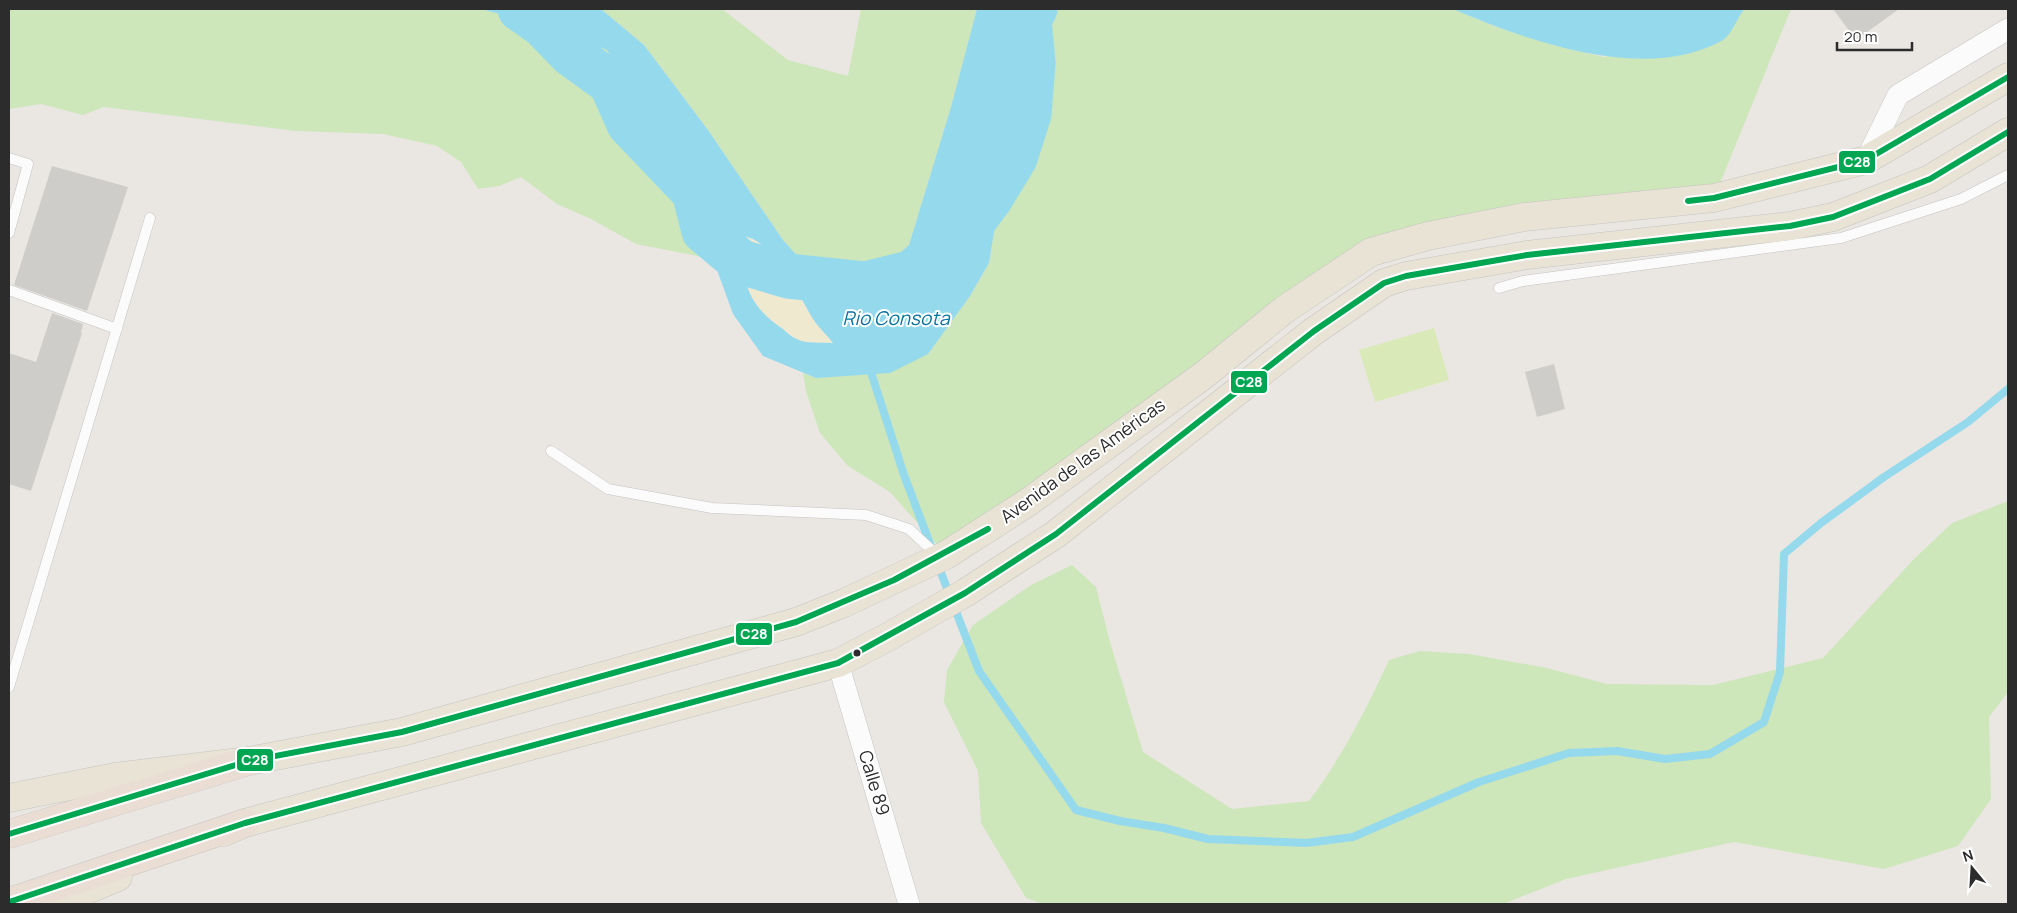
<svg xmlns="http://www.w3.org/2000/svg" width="2017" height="913" font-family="Manrope,sans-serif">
	<rect width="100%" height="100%" fill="#eae7e2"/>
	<path fill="#cde6ba" d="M9,9H481L543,25L607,50L694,192L713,259L636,244L591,219L557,204L521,177L499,186L478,189L461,162L437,146L383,134L296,131L104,107L83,115L41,104L9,109Z
		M601,9H722L788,60L848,76L861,9H977L951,107L909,245L865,284L820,281L783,240L708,130L644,45Z
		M1034,9H1453L1496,27L1565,48L1604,57L1724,39L1744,9H1791L1714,198L1371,252L946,555L890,492L848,466L820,433L806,391L803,373L816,378L928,354L970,296L989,263L1029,19Z
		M2008,501V692L1989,717L1991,799L1958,846L1884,869L1734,842L1566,879L1503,904H1043L1026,898L981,823L978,771L944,702L947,670L973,625L1031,585L1072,565L1096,587L1110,642L1143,752L1232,809L1309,801C1342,757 1366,710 1389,660L1420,651L1469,654L1547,668L1607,684L1713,685L1823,658L1913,560L1952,523Z"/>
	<path fill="#efe9d0" d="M744,235C780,248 794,291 814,320C819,328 827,335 834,343C823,342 809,344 799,340C794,338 788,333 783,329C746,304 740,277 744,235Z"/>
	<path fill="#d9eab8" d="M1434,328L1449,380L1375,402L1359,350Z"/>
	<path fill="#95d9ed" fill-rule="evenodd" d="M481,9H601L644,45L708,130L783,240L820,281L865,284L909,245L951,107L977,9H1034L1029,19L989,263L970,296L928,354L890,373L816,378L763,356L733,314L713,259L694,192L607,50L543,25ZM744,236C775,242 798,294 813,319C818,327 827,335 833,343C823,342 808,344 799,340C793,338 787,333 783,329C746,305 740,277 744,236Z
		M1453,9H1744C1738,17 1731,35 1723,40C1646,84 1528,41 1453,9Z"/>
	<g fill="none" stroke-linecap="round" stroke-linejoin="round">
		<path stroke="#95d9ed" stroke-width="8" d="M869,366L904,475L932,549
			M938,565L979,671L1076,810L1120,821L1164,828L1208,839L1306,843L1353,837L1479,782L1569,753L1617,751L1665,759L1710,754L1764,722L1780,672L1784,554L1821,523L1884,477L1968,422L2008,389"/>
		<path stroke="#95d9ed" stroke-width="45" d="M520,9L543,25L571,54L611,83L629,124L694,192L704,231L741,262L788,276L865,284L922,270L959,240L990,199L1015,158L1029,114L1033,63L1029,19L1035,9"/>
	</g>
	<path fill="#cfcdc9" d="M1833,9H1899L1856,40Z
		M52,166L128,187L87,311L14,285Z
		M52,313L83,324L81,333H82L31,491L9,484V353L36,362Z
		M1554,364L1565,409L1537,417L1525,372Z"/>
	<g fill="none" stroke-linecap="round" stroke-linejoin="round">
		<defs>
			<path id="lane" d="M9,158L28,164L9,233
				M1499,288L1523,281L1841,238L1961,199L2008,175
				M9,290L117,329
				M551,451L608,489L712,508L866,515L909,529L938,556
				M9,687L150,218"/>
			<path id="street" d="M1866,160L1898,95L2008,29
				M838,663L909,904"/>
			<path id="primary" d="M9,798L115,777L249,761L402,732L796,622L844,603L946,555L1027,503L1204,375L1284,310L1371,252L1428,236L1524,217L1714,198L1866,160L2008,77
				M224,832L245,823L838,663L886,638L965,593L1056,534L1314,331L1384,283L1406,276L1527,255L1790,226L1833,217L1930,179L2008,132
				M53,904L118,877"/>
			<path id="highway" d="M9,834L249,761
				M9,902L245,823"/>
		</defs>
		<use href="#lane" stroke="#c4c3c3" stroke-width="11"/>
		<use href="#street" stroke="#c4c3c3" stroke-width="22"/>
		<use href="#primary" stroke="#c6c4c2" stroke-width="29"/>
		<use href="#highway" stroke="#c6c4c2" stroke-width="29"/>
		<use href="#lane" stroke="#fcfbfb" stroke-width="10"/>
		<use href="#street" stroke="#fcfbfb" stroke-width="21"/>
		<use href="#primary" stroke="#e8e3d4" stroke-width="28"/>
		<use href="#highway" stroke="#eaded4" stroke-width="28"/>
		<defs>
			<path id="bus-1" d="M1688,201L1714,198L1866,160L2008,77
				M9,834L249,761L402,732L796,622L894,580L988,529
				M9,902L245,823L838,663L965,593L1056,534L1314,331L1384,283L1406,276L1527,255L1790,226L1833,217L1930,179L2008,132"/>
		</defs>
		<use href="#bus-1" stroke="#fff" stroke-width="10"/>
		<use href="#bus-1" stroke="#00a651" stroke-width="6"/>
	</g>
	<circle fill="#2c2c2c" stroke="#fff" stroke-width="2" cx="857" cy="653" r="4.5"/>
	<g text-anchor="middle" stroke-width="4" stroke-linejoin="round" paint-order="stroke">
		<g font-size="18" fill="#2c2c2c" stroke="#fff">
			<text transform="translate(1083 461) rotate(-36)" y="6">Avenida de las Américas</text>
			<text transform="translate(874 783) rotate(73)" y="6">Calle 89</text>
		</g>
		<g font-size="19" font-style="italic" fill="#0b73a2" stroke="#fff">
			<text x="896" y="325">Rio Consota</text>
		</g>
	</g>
	<g stroke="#fff" stroke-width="2">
		<rect x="1838" y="150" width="38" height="24" rx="5" fill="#00a651"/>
		<rect x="1230" y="370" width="38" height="24" rx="5" fill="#00a651"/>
		<rect x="735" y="622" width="38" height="24" rx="5" fill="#00a651"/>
		<rect x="236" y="748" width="38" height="24" rx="5" fill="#00a651"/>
	</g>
	<g font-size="14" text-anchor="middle" font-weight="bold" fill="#fff">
		<text x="1857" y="167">C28</text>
		<text x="1249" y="387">C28</text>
		<text x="754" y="639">C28</text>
		<text x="255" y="765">C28</text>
	</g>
	<rect width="2017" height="913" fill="none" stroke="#2c2c2c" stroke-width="20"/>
	<g transform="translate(1972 868) rotate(342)" stroke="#ffffff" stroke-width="4" paint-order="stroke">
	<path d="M0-4L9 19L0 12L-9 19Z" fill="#2c2c2c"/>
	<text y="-8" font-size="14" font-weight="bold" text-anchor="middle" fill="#2c2c2c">N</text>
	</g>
	<path d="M1837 42v8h75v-8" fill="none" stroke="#2c2c2c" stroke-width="2.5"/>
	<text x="1844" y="42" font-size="15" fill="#2c2c2c" stroke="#ffffff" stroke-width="4" paint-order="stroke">20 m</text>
</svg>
